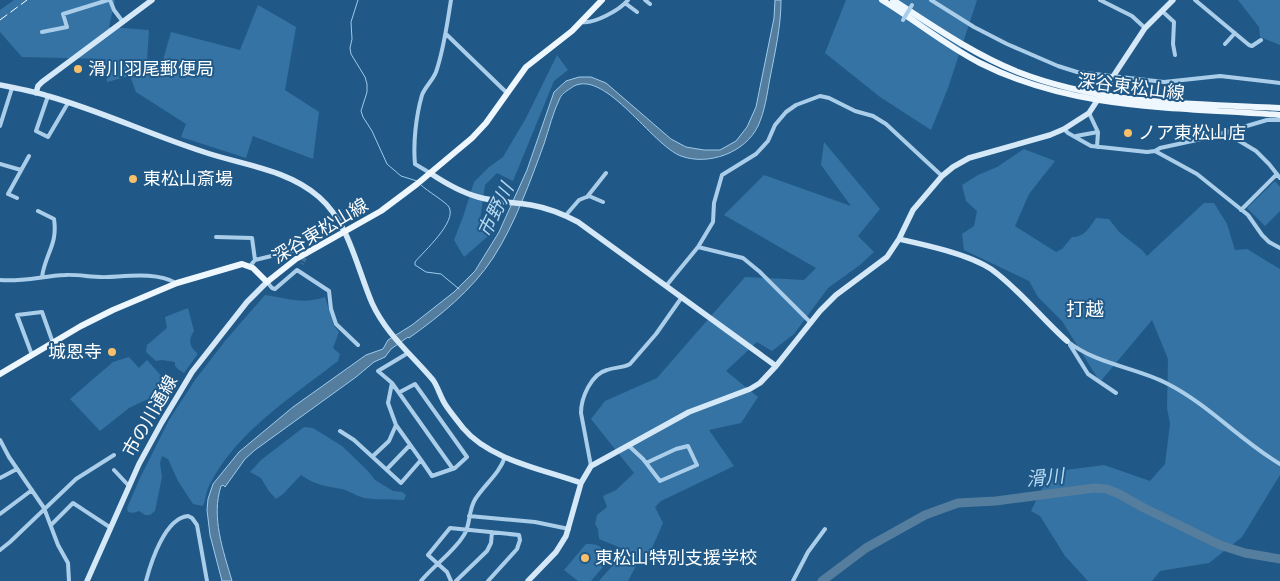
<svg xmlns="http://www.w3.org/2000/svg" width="1280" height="581" font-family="Signika,'Noto Sans JP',sans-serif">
	<rect width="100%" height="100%" fill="#205987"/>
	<path fill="#3473a4" d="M14,0H115L109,27L149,30L147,61L163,60L171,32L240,50L258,5L296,27L285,90L319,112L313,159L253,136L246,158L181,137L186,124L136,92L130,76L107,82L105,59L22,57L0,32V10Z
		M846,0H977L948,88L931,130L880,97L825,53Z
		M1238,0H1280V45L1260,37L1259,27Z
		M557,55L568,70L554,81L513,181L497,173L485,185L480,220L493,232L464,257L454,240L463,217L474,182L489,167L503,157L526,118Z
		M824,142L880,209L858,236L874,252L860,265L828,288L794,334L772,351L757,342L726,371L758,397L741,423L709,430L734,466L661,501L655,507L663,523L649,555L637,564L628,581H599L626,550L599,539L598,529L595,524L597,515L607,507L603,496L616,490L634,473L591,419L605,401L657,378L745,277L804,280L816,268L724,215L764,175L851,206L821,165Z
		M1024,149L1055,161L1029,194L1015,226L1056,252L1062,249L1072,237C1084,238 1090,227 1096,218L1109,219L1119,232L1142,250L1147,256L1204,203H1214L1227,224L1235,250L1247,249L1280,269V475L1242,537L1209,563L1160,571L1152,581H1088L1065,556L1040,516L1031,511L1050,472L1104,465L1150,481L1165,464L1170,424L1167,408L1168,359L1152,320L1100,382L1062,321L1038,297L1029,281L964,250L962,234L974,226L977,211L966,201L962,185L978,175L997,167Z
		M1275,181L1280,187V211L1265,226L1247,208Z
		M265,295C287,298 302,305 325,297L334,326L339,332L333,348L340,354L338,361C292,397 237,431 210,484C206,490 206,499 203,506L193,504L178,481L168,459L162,456L160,463L162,477L155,511L150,515H145L139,511L133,513L128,512L127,508L140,478L169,420L195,380L225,341Z
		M188,308L194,331C188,340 189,346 197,353V355L184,373L179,370L175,366V362L162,360L156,361L146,352L147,345L167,328L165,317Z
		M129,357L139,368L147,360L164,379L148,399L129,408L100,431L70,399L113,362Z
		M304,427L313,428L342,446L368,471L375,480L393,491L402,492L406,495L404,500C391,499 377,500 364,498C356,496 350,491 342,489C325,486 315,485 301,475L283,494L276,499L268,490L261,478L250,472L261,460Z
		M586,544C599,543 605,548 608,561L591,581H578L564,570Z"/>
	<path fill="#557d9d" stroke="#9dcbec" d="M775,0H781C781,27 775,52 770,78C767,94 765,111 758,126C745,153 708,166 681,156C652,145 606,70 574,86C570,89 562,93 560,98C553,112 549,129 544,144C530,182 515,224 493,258C472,290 440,316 409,338L408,337L391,349L385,357L374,362L356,377L255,450L245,459L225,487L223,485L221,486C211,517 223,550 232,581H222L210,535L207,510L208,499L213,484L239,452L293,407L366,355L383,349L388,340L412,325L454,292L475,271L499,232L527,170L554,92L566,81L579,77H591L606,83L671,139L686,147L704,150H720L736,141L747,127L756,107L774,18Z"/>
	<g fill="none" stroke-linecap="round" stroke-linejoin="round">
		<path stroke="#9dcbec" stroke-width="1" d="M358,0L351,22L352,39L350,48L351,54L365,77L367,84V92L361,111L363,117L372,131L387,164L401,176L417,181
			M421,185C427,191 446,202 449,207C457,222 424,251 415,262V265L426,272L441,274L459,289"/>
		<path stroke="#557d9d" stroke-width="9" d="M822,581L866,548L925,515L958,503L996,501L1094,488L1107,489L1119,494L1144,508L1220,545L1245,553L1280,559"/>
		<path stroke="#417299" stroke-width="4" stroke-dasharray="4 2" stroke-linecap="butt" d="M296,250L301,249L305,250L307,254L302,264"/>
		<path stroke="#aaceea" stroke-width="4" d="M110,0L114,10L123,22
			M645,0L650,4
			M931,0L974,27L1007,44L1058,66L1077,72L1164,82L1220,76L1280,83
			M1100,0L1132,16L1145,28
			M1195,0L1249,45L1252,46L1261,40
			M625,3L637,12
			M1162,11L1174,22L1173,44L1175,55
			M582,22C594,24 620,10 628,0
			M42,32L67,27L63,14L108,0
			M446,34L507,93
			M1225,44L1235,33
			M48,96L36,131L48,137L68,103
			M1089,113L1098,132L1097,147
			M0,126L12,88
			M1064,129L1068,133L1091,146L1147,152L1155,151L1160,148L1206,138L1267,120H1280
			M1228,132L1231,136L1256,151L1269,164L1280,178
			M1076,136L1098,132
			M1155,151L1197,174L1248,215L1262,235L1269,242L1280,248
			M0,164L21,170
			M430,173L415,164C413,143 416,116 422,95C425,87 433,80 436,72C444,49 447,24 451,0
			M587,197L606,173
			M17,198L8,194L29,156
			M1241,210L1277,174
			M38,211L54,219C58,245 45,254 42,277
			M566,215L579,200L589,196L603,202
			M216,237L252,238L255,260
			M698,247L743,258L760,272L811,323
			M250,266L255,260L296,250
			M0,280C22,282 43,276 65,275C79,274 93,278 108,277C129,276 157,272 176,283
			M267,282L272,288L275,289L297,270L329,291L331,309L336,324L358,345
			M666,286L698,247L713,222L714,203L722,175L756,154L768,141L775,125L786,112L796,105L820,96L829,98L855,111L873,116L886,124L942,176
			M1067,341C1097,365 1136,367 1168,384C1209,405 1241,441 1280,464
			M1070,345L1088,374L1116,393
			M32,355L17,315L42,312L53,343
			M392,383L378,371L408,353
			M396,425L421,460
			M340,431L354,440L401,483L421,460L432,476L455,468L467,457L415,384L400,392
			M0,440L9,457L44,508L58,545L68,563L69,581
			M628,445L643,459L660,481L697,465L688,446L676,449L646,463
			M373,456L389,441L396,425L388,403L392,383L453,469
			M591,466L581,413C581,398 591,374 607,370C615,367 623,368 630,364L656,334L682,297
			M387,469L410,445
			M114,470L129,486
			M0,478L17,469
			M0,514L32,490
			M469,516L535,522L569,529
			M51,525L73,503L111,528
			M0,550L10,542L76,479L114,455
			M146,581C151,562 165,518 188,516L192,518L197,525L207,581
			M421,581C434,565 453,553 464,535C471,524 468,509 476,498C486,483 499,474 505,457
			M451,581L447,572L428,555L450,528L519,535L520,540L517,549L488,581
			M456,581L487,551L491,543L492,532
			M793,581L808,552L825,529"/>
		<path stroke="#d5e8f8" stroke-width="5.5" d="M0,85C16,88 32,91 48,96C101,111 151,135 204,152C242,165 287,169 319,197C349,223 357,268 372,303C386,334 412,355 433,380C438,387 440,396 445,404C450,412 457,420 463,428C490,460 542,469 581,483
			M36,93L38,86L42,82L152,0
			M430,173C445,183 460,192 478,197C495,202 513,202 531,205C548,208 563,214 578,222L776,366
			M899,239C926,245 968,254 991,269C1019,289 1042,319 1067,341
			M87,581L139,464L162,422L192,372L247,302L267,282
			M528,581L556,552L566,536L581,483L591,466L689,412L750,389L760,383L776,366L820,311L836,295L887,257L899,239L913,210L942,176L953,167L969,158L1050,135L1064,129L1089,113L1145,28L1173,0"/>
		<path stroke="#eef6fe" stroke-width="6" d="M882,0C915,20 945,45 980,63C1075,111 1177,107 1280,115
			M893,0C933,26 973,54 1018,72C1103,105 1190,103 1280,108
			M0,374L81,326L113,310L177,283L242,264L253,268L267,282L296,259L381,211L417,184L472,138L486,123L526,67L572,31L602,0"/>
		<path stroke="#fff" stroke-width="1" stroke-dasharray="9 4" stroke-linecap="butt" d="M0,20L27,0"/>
		<path stroke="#aaceea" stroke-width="4" d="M903,20L912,5"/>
	</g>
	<g fill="#f8bf6a" stroke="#205987" stroke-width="2">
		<circle cx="78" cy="69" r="5"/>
		<circle cx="1128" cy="133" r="5"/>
		<circle cx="133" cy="179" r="5"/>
		<circle cx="112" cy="352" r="5"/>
		<circle cx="585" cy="558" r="5"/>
	</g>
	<g text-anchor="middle" stroke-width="4" stroke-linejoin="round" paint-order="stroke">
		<g font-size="18" fill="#fff" stroke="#205987" text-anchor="start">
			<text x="88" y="75">滑川羽尾郵便局</text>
			<text x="1138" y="139">ノア東松山店</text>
			<text x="143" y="185">東松山斎場</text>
			<text x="102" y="358" text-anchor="end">城恩寺</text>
			<text x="595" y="564">東松山特別支援学校</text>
		</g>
		<g font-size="18" fill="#fff" stroke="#205987">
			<text transform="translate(1131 87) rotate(7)" y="6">深谷東松山線</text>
			<text transform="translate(320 231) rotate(-31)" y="6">深谷東松山線</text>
			<text transform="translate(150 416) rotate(-60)" y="6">市の川通線</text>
		</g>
		<g font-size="19" font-style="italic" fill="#b5d8f2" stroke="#205987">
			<text transform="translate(495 210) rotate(-64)" y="7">市野川</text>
			<text transform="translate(1045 477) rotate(-6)" y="7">滑川</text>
		</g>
		<g font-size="19" fill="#fff" stroke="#205987">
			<text x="1085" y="316">打越</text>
		</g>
	</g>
</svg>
